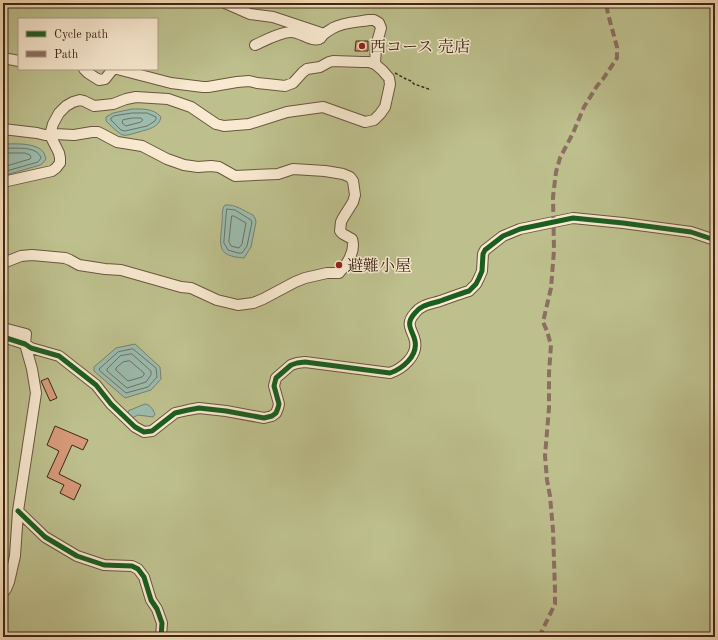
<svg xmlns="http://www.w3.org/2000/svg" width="718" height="640" font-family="'Old Standard TT','Noto Serif JP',serif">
	<rect width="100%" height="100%" fill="#f5ddb6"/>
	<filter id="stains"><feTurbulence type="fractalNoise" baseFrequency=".005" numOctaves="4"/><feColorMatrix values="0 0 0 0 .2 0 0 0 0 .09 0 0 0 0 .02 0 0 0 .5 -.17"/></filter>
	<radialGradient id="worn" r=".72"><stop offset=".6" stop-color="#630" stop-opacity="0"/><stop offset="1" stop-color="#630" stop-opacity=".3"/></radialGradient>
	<path fill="#bdc08d" stroke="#7e7453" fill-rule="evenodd" d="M3,3H715V637H3ZM19,19H157V69H19Z"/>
	<path fill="#9cbcae" stroke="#768172" d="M132,109C143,109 153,108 161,117C159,128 148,129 139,132C134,133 128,136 123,135C120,135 109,124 106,121V117L113,113Z
		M3,144C14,144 37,142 44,153C45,155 45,157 46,159L43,163L40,165L3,176Z
		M225,205C235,204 244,211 253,215L255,218L256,222L251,247L244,258C216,256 220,246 222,223C223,216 221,210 225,205Z
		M135,344L160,367L161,379L151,390L125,398L94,371V367L116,348Z
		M145,404C151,405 153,410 155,414L153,417L138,415L132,418L129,415L128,411L135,408Z"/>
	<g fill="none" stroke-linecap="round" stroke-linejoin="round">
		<path stroke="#6d7264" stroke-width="1" d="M132,113H147L156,117V119L155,121L147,126L125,131L121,130L111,120V118L114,116Z
			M133,118H141L143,120L141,122L126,126L122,123L123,120Z
			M3,148C14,149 37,145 41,158L38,162L3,172
			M3,153H25L30,155L31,157L30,159L3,167
			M227,209L235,210L251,220L252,222L247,246L242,253H238L228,250L224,243Z
			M232,216H234L246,223L242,244L239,248L231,246L229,242Z
			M133,349L156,368L157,377L148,387L126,393L100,371L99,369L118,352Z
			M132,354L151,371V375L146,382L127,388L107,371V369L120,356Z
			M130,361L144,373V375L142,377L128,381L116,370V368L123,362Z"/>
	</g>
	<path fill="#d59878" stroke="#3e2819" d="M356,41H368V51H355Z
		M48,378L57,398L50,401L41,381Z
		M55,426L88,440L83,450L72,445L59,474L81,485L74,500L60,493L64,485L47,477L59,451L47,445Z"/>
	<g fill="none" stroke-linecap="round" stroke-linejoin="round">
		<defs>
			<path id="minor" d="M225,3L250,14L273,17L324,34
				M255,45C266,40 278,33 290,32C299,31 311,42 319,39C322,38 321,37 323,35C326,32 330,30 333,28C344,22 358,22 369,20H374L379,23L381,28L376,46L375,64
				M3,58L19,61
				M84,69L88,73L99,80L105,79L113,69H115
				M3,129L37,133L45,135H50L55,134L74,135L92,132H98L102,134L117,142L142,146L167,159L184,165L198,167L211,166L219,167L235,176L278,174L293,169L325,171L343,174L350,177L353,181L355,195L353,202L343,218L341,222L340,231L343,234L352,239C356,251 347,264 339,273H327L305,278L295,282L263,299L253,303L238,305L217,300L191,288L181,287L121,270L105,269L79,265L70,260L65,258L32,255L21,256L3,263
				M3,182L52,171L56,168L60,163V158L59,153L50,135L53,124L59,113L66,106L73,102L80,100L84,101L94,106L104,105L113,104L126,99L136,97L168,99L191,107L216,124L224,126L249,124L287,112L323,107L365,122L374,120L380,114L385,107L389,89L390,84L389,78L382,70L375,64L369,62H362L333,61L329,62L320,67L307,69L303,72L293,83L285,86L267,84L257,83L249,81L237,82L208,87H203L171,83L117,69
				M3,328L26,334L25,344L32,369L36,393L18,511L15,556L9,582L6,589L3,593
				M3,337L25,344L31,348L59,356L96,385L111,404L135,427L144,432L152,431L175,413L188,410L199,408L226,411L264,418L272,416L276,413L278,408L279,404L274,386L276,378L291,365L297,363L305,362L390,373C402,369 418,356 415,341C413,330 404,325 415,313C421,305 430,304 440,301C449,298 459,294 469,291L476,284L479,278L482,271L483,254L485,250L503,236L520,229L573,218L623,223L691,232L715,240
				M18,511L45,537L77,556L104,565L132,566L138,569L144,577L151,600L157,609L162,623L161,637"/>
		</defs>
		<use href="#minor" stroke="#6c5540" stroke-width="12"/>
		<path stroke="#3e2819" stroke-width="1.5" stroke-dasharray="3 2" stroke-linecap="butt" d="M395,73L406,79L411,81L414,84L426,88L431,90"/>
		<use href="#minor" stroke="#f8e9d0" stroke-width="10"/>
		<path stroke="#8d6e63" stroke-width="4" stroke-dasharray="8 4" stroke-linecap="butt" d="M539,637L555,604V591L553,530L550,496L547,480L545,456L549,408V373L551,345L547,331L543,322L551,288L554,250L553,197L556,172L560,158L573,133L584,107L597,86L603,79L617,58V47L608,14L606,3"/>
		<defs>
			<path id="cycleway" d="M3,337L25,344L31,348L59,356L96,385L111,404L135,427L144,432L152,431L175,413L188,410L199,408L226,411L264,418L272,416L276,413L278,408L279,404L274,386L276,378L291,365L297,363L305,362L390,373C402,369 418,356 415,341C413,330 404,325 415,313C421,305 430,304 440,301C449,298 459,294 469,291L476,284L479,278L482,271L483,254L485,250L503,236L520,229L573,218L623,223L691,232L715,240
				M18,511L45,537L77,556L104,565L132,566L138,569L144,577L151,600L157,609L162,623L161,637"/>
		</defs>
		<use href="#cycleway" stroke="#f8e9d0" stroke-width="8"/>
		<use href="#cycleway" stroke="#1b5e20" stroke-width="5"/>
	</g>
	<g fill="#8f2418" stroke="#f8e9d0" stroke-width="1.5">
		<circle cx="362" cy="46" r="4"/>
		<circle cx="339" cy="265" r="4"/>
	</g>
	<g text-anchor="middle" stroke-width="3" stroke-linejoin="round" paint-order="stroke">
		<g font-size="16" fill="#3e2819" stroke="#f8e9d0" text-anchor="start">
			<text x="370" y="52">西コース 売店</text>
			<text x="347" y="271">避難小屋</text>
		</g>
	</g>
	<rect width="718" height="640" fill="none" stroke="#f5ddb6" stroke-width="16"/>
	<rect x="4" y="4" width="710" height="632" fill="none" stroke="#3e2819" stroke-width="2"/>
	<rect x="8" y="8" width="702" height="624" fill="none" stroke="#3e2819"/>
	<rect x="18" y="18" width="140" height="52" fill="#f8e9d0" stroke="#ae9c87"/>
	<rect x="26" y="31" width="20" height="6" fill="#1b5e20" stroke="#ae9c87"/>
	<text x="54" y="38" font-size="12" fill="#3e2819">Cycle path</text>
	<rect x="26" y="51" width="20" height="6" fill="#8d6e63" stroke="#ae9c87"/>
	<text x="54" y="58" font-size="12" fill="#3e2819">Path</text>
	<rect width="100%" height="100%" filter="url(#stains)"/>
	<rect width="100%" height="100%" fill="url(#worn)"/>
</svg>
